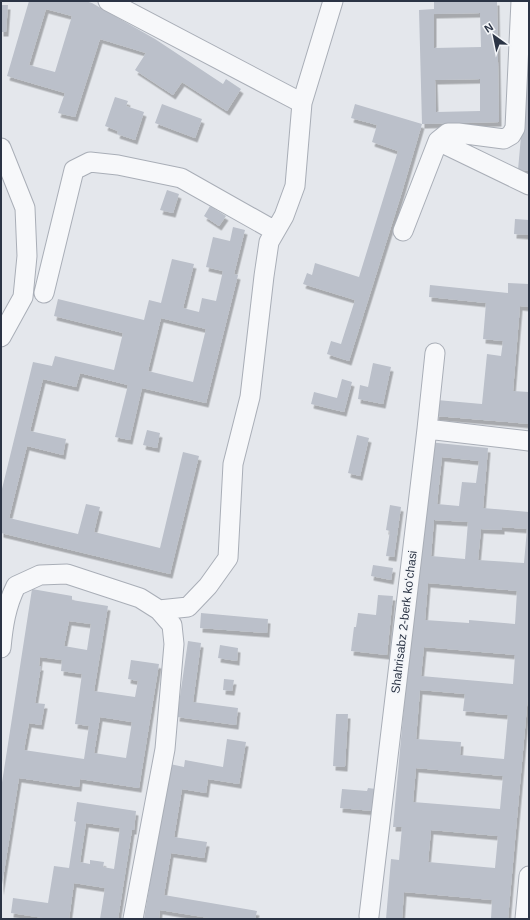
<svg xmlns="http://www.w3.org/2000/svg" width="530" height="920" font-family="Helvetica,sans-serif">
	<defs>
		<filter id="shadow"><feDropShadow dx="2.5" dy="4.5" stdDeviation="0" flood-color="#0004"/></filter>
	</defs>
	<rect width="100%" height="100%" fill="#e4e7ec"/>
	<path fill="#bbc0ca" fill-rule="evenodd" filter="url(#shadow)" d="M29,1H85L92,3L155,39L223,84L226,79L241,89L227,111L182,82L173,95L135,70L146,53L100,39L75,117L58,113L65,93L7,76ZM46,9L72,16L55,72L29,65Z
		M434,1H497L499,122L422,124L402,192L349,361L327,354L331,341L341,344L355,300L303,284L307,273L312,275L315,263L359,277L398,151L372,142L377,125L351,118L355,104L422,124L419,10L434,9ZM480,13L481,47L434,48V14ZM480,79V111L436,112L435,80Z
		M1,5H8L6,32H1Z
		M528,57H529V171L518,170Z
		M115,97L128,101L126,106L144,112L135,140L117,134L118,131L105,126Z
		M162,104L202,119L195,138L155,123Z
		M167,190L179,194L173,213L160,210Z
		M210,206L226,216L219,226L204,216Z
		M515,219L529,220V235L514,234Z
		M233,227L245,230L234,274L238,275L206,403L142,388L130,440L115,437L128,385L80,373L76,387L43,379L30,431L66,439L63,455L27,446L9,518L78,534L86,504L100,507L94,532L160,548L183,452L199,456L170,574L1,533V493L33,362L52,366L55,356L114,370L123,333L54,316L58,299L144,320L149,300L161,303L172,259L194,264L183,308L199,312L202,298L216,301L223,271L206,267L213,237L230,241ZM161,318L206,329L193,382L148,371Z
		M508,283L529,284V307L520,306L513,391L529,392V424L436,416L437,400L482,404L487,354L501,356L503,341L483,339L486,303L429,297L430,285L508,293Z
		M373,363L391,367L383,404L358,399L360,385L368,387Z
		M342,379L352,382L344,412L311,404L314,392L337,398Z
		M147,430L160,433L157,448L143,445Z
		M357,435L369,438L360,476L348,473Z
		M428,442L488,448L483,508L529,512V684L508,919H491L492,900L404,892L402,919H386L391,859L399,860L402,827H393ZM442,457L479,461L476,483L462,482L459,506L437,504ZM434,520L468,522L465,559L431,556ZM502,527L527,529L524,563L478,560L481,529L502,530ZM428,583L517,591L515,624L469,620V623L425,620ZM424,647L515,655L513,684L421,676ZM420,690L465,694L463,711L508,715L504,759L460,755L461,742L416,739ZM416,768L503,776L500,809L413,802ZM431,830L498,836L495,868L428,862Z
		M390,505L401,507L394,557L386,556L390,531L386,530Z
		M373,565L393,568L391,580L371,576Z
		M32,589L72,596V600L108,606L94,691L135,697L138,681L128,679L131,660L159,664L139,788L80,779L79,787L19,778L1,891V789ZM69,621L91,624L87,650L64,646ZM40,657L62,660L61,671L82,674L75,724L89,726L84,759L24,750L29,723L41,725L45,704L35,703L41,666H39ZM100,717L132,722L126,758L94,753Z
		M378,595L393,596L387,655L351,651L354,627H356L358,613L376,615Z
		M201,613L268,619L267,633L200,628Z
		M188,641L201,643L193,702L238,708L236,725L177,717Z
		M220,645L238,648L237,661L218,658Z
		M224,679L234,680L232,691L223,690Z
		M336,714H348L345,767L333,766Z
		M227,739L246,742L239,784L208,779L206,793L182,789L174,837L207,842L204,858L171,853L164,895L257,911L255,919H215L160,910L159,919H144L170,764L184,767L185,760L223,767Z
		M368,788L376,789L373,811L340,808L342,789L367,791Z
		M77,802L136,811L134,830H132L118,919H100L105,888L74,883L69,919H50L11,913L13,898L48,903L54,866L69,868L76,822L74,821ZM86,823L120,828L114,869L103,867L104,862L90,860V864L80,862Z"/>
	<g fill="none" stroke-linecap="round" stroke-linejoin="round">
		<defs>
			<path id="minor" d="M108,1L302,103L333,1
				M438,141L529,185
				M1,148L25,208L27,256L23,297L1,337
				M403,231L438,141L448,133H458L504,139L511,135L515,128L521,1
				M44,293L74,170L90,162L118,165L181,178L275,231
				M427,429L435,353
				M159,610L188,607L208,586L228,558L233,464L250,397L264,276L269,242L284,216L295,186L302,103
				M1,648C3,626 6,606 16,586L40,575L67,574L140,598L159,610L172,625L174,644L165,749L133,919
				M369,916L427,429L529,441
				M525,919L529,876"/>
		</defs>
		<use href="#minor" stroke="#a9aeb7" stroke-width="21"/>
		<use href="#minor" stroke="#f7f8fa" stroke-width="19"/>
	</g>
	<g text-anchor="middle" stroke-width="3.5" stroke-linejoin="round" paint-order="stroke">
		<g font-size="12" fill="#2b3445" stroke="#f4f6f9">
			<text transform="translate(404 622) rotate(-83)" y="4">Shahrisabz 2-berk koʻchasi</text>
		</g>
	</g>
	<rect width="530" height="920" fill="none" stroke="#2b3445" stroke-width="4"/>
	<g transform="translate(494 36) rotate(327)" stroke="#f4f6f9" stroke-width="3" paint-order="stroke">
	<path d="M0-3L7 15L0 10L-7 15Z" fill="#2b3445"/>
	<text y="-6" font-size="11" font-weight="bold" text-anchor="middle" fill="#2b3445">N</text>
	</g>
</svg>
